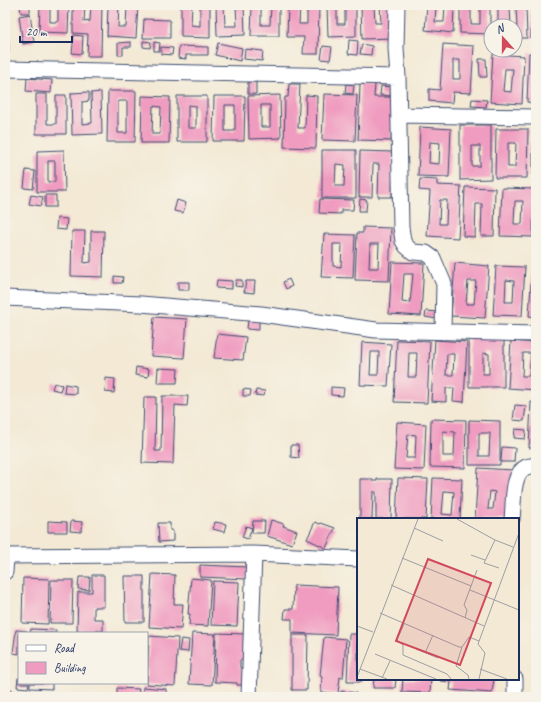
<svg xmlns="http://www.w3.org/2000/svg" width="541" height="702" font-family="Caveat,sans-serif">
	<rect width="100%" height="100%" fill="#f7f3e8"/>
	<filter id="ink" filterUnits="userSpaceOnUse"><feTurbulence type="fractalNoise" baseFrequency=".025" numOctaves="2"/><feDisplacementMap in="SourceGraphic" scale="8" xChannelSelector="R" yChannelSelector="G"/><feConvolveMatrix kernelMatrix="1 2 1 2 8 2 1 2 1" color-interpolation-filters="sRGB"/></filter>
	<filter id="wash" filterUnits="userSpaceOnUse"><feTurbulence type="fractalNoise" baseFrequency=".012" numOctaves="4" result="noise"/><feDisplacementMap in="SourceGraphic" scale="16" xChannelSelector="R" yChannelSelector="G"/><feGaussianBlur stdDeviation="0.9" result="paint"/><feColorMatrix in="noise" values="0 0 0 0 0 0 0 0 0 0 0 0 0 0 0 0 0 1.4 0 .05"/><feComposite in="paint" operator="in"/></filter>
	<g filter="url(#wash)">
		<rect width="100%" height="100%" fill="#f3e9d4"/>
		<g id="blocks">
			<path fill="#f09cc0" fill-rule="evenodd" d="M5,5H8V20H5Z
				M40,5H50V22H58V5H69L68,33L39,32Z
				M73,5H85L84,22L90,21L91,5H102L101,56H87L88,34L73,33Z
				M108,5H119L118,27H126L127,5H138L136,38L107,36Z
				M181,5H192L191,25L200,26V5H210V38L181,37Z
				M216,5H224L225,26H237L236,5H244L245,35L217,36Z
				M252,5H261V25H270L271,5H279V36H251Z
				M288,5H300L299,24H307V5H319L318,54H303L304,37H287Z
				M327,5H337V24H345V5H356V36L328,37Z
				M361,5H374L375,23H381L380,5H392L393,38L362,39Z
				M427,5H436L435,22H444L445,5H454L453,33L425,30Z
				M460,5H471V24H480V5H490V34L460,33Z
				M498,5H526L527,38H515V28H517L516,7H510L511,26H498Z
				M532,5H536V38H531Z
				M20,6H30V13H21Z
				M30,14L34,42L23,44L19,16Z
				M144,19L170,20V38H143Z
				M5,22H8L9,52H5Z
				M74,35L83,36L82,54L72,53Z
				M349,40L358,41L357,55L348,54Z
				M143,41L151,42L150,48L143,47Z
				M131,42V47H123V55H118V43Z
				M154,42L160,43L159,51H154Z
				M218,43L242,48L240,61L215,55Z
				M362,44L372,46L371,55L360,54Z
				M443,44L474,46L471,93L453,92L452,103L429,101V89L440,90ZM453,60H460V79H453Z
				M179,46L208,47V55H186V59L178,58Z
				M323,46L332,47L330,60L321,59Z
				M161,47L173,48L172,55L161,54Z
				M245,49L263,51L262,61L244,59Z
				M529,53L536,54V103L527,102Z
				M493,54L524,56L522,104L490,102ZM505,69H513L511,92L503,91Z
				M479,59H486L487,77H480Z
				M27,78L52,80L51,93L26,91Z
				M248,82H256V94H248Z
				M289,84H300L298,128H305L306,95L317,96L316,148L284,147L285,97H288Z
				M346,84L354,85L353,94L345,93Z
				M360,84H375L374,97H392L391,141L358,140Z
				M5,85L8,86L7,138L5,137Z
				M381,86L391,87L390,96L380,95Z
				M108,91H136L135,142H107ZM118,101H127V133H118Z
				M89,92V101L82,102V124L92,123L91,93L101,92L102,134L72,135L71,93Z
				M36,94H47V124H56V95H66V134H36Z
				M324,94L357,95L355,141L322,140Z
				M280,95L281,138L249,139L248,96ZM261,105H270V127H261Z
				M142,96L170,97L169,143H141ZM153,106L161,107L160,134H152Z
				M177,96H207V142H177ZM188,105L196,106V128H188Z
				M214,96H245L244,141H213ZM225,105H235V131H225Z
				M472,99L487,100L486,107L471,106Z
				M460,125H491V179L460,180ZM472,146H480V166H472Z
				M533,125H536V183H533Z
				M420,127L451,129L449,177L418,176ZM430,142L440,143L439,164L429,163Z
				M496,129H528L527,178H495ZM508,143H516L515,167H508Z
				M64,150L65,192H37V151ZM48,161H55V182H48Z
				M322,150H356V198H322ZM336,164L345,165L344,186H335Z
				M360,151L393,152L392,197H378L379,164H373L372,197H359Z
				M26,170L35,171L33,189L24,188Z
				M420,179L437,180V185L461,186L458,238L427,236L430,191L419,190ZM440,200H447L446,224H439Z
				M465,187L495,188L494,236H481L482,204H476L475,237L463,236Z
				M502,188L534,189L533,237L500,236ZM515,201H523L522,224H514Z
				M31,195L43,197L41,206L29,204Z
				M45,195H56V207H45Z
				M320,199L354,200L353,210H341V214L319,213Z
				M360,199L367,200L366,211H359Z
				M177,200L186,203L183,213L174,211Z
				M57,218L67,219L66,230L56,229Z
				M363,227L391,228L389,281L355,280L357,233H363ZM370,244H379L378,268H369Z
				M72,231H85L84,263L91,262V231H104L103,277L71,276Z
				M324,234L355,235L353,278L321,277ZM333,244H342L341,267L333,266Z
				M392,262L424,263L421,316L389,314ZM404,274H413L410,303L402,302Z
				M455,263L489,266L485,318L451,316ZM468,281H476L474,304H466Z
				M496,266L525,267L522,316L493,315ZM506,280L514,281L513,302H505Z
				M532,269H536V317L529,316Z
				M114,276L123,277L122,283H114Z
				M289,279L292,286L286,289L283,282Z
				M217,280L232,281V289L216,288Z
				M236,280H242V287L235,286Z
				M246,281H255L254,293L244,292Z
				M178,282H189V290H178Z
				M426,311L438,312L437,319L425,317Z
				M154,317L187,319L184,358L151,356Z
				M248,320L259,321V330L247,329Z
				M217,334L246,337L243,360L214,358Z
				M469,336L504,337V387H469ZM483,353L489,354V374H483Z
				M397,340L430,341L427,403L394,402ZM409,353H417L416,377H408Z
				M435,340L467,342L464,402L453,401L454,388H446V402L431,401ZM447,354H454L453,375H446Z
				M511,341L536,343V390L508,388ZM523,353H531L529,376H522Z
				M362,342L391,344L388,386L360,385ZM371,352H379L378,375H370Z
				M136,367L149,369L148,377L135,375Z
				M158,368L178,369L177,383H157Z
				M106,378L115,379L114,393L105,392Z
				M54,383L62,385L60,391L52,389Z
				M65,384L76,386V394L64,393Z
				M331,387L344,388L343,396L331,395Z
				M243,389L251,390L250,396H243Z
				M256,390L265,391L264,396L255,395Z
				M162,396H188L187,406L175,405L173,464L142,463L144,397H156L155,451H161Z
				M531,402H536V448H529Z
				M515,405L526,406L524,421L513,420Z
				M431,419L466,420L465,468L430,467ZM443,431L455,432L454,456H443Z
				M469,420L500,421V465H469ZM479,433H490L489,456H479Z
				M397,422L426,424L424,470L394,469ZM408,434L416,435L415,458H406Z
				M515,429L526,430L525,439L514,438Z
				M291,445H298L299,458L291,457Z
				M502,447L515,448L514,462H501Z
				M478,468L513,470L509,519H475ZM490,491L495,492L493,509H488Z
				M398,478L428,479L426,519H396Z
				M433,478L462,479L460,519H431ZM444,491L454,492L452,515L442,514Z
				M360,479H372V481H377V479H392L391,519H376V492H373L372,519H360Z
				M271,520L284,524L283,526L297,531L292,544L267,536Z
				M48,521L67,522V532H48Z
				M71,521L82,522L81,532L70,531Z
				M253,521H265L264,533H252Z
				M215,522L226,524L224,532L213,529Z
				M315,522L320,524L321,523L335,528L326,548L307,539Z
				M158,523H170V530L173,531V541L159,542Z
				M246,526L252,528L248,539L242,537Z
				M200,565L248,567L247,579L200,577Z
				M152,574L175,575L174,604H183L181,629L149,627Z
				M92,575H104V607H94V619H103V631H77L78,592H92Z
				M124,576H144V622H125Z
				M79,577H90L89,590L78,589Z
				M23,578L49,579L48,624L22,623Z
				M191,578L211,580L208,626L189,625L190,614H188Z
				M51,580H73L72,623H50Z
				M213,581L239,582L237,626L211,625Z
				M294,585L338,587L336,635L292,633V619H284L285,609H293Z
				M31,629L56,630V633H30Z
				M16,630L27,631V633H19V654L13,653Z
				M192,633L215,634L212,685L189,684Z
				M216,633L245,634L244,660H240V668H245L244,685H237V683L215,682Z
				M349,634H358V679H362V682H347Z
				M292,635H308L307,690H292Z
				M149,636L178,638L175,686L147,684Z
				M324,637L346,639L343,678L340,677L338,694L321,692L322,677L320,676Z
				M181,639L189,640L188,652L179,651Z
				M18,678H19V683H29L28,688L17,687Z
				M374,679H396L395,688H373Z
				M403,679H431L430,693L402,692Z
				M441,679H494L492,693L450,690L451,682L440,681Z
				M30,683H52V689L30,688Z
				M143,687L166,689V697H142Z
				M117,688L139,689L138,697H117Z
				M341,691L356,693V697H340Z
				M397,694L414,695L421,696V697H396Z
				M429,694L458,695V697H429Z"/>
		</g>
	</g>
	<g filter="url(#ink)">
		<use href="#blocks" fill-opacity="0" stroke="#3b4b70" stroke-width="1"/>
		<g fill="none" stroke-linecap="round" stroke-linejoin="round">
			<defs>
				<path id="minor" d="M397,5L396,48L398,77
					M5,69L398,77L401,227L403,241L406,246L413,252L426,253L433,258L444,284L443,332
					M399,115L536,117
					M5,298L141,304L261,314L376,330L536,334
					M512,519C514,505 511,474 526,467C529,466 533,466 536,465
					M5,556L254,554L358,559
					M5,572L6,556
					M515,679V697
					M5,694L6,697
					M249,697L254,554"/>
			</defs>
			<use href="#minor" stroke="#3b4b70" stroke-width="17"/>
			<use href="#minor" stroke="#fff" stroke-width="15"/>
		</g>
	</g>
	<g transform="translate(357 518)">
		<rect width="162" height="162" fill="#f3e9d4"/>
		<path fill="none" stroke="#9d9fa5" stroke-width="1" d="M100,1L138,22L156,29M57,10L86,23M138,22L127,45L142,50M114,37L128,42M45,40L114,68L107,87L110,92L108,100M34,67L127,108M114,68L120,52M113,72L162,92M23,95L102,129H105L112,119L122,123M47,106L40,122L46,127V137L90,156L94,161M0,108L16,114M105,129L99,148L111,157L112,161M59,131L81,140M68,135L76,117M18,136L79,161M3,151L30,161M123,151L150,161M0,159L61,1M25,160L33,143M122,161L128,135L121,126L162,15"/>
		<path fill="#d1495b" fill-opacity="0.15" stroke="#d1495b" stroke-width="2" d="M71,41L134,65L103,147L39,123Z"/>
		<rect width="162" height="162" fill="none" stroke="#1b2f5e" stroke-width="2"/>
	</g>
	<rect width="541" height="702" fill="none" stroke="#f7f3e8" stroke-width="20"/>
	<rect x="18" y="632" width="130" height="52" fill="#f7f3e8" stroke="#9fa5b1"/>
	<rect x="26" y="645" width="20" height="6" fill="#ffffff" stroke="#9fa5b1"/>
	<text x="54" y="652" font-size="12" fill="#1b2f5e">Road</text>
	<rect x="26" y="662" width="20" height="12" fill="#f09cc0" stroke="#9fa5b1"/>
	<text x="54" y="672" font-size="12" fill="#1b2f5e">Building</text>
	<g transform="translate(503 38) rotate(339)"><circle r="19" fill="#f7f3e8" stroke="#9fa5b1"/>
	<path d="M0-3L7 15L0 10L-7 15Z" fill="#d1495b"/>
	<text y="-6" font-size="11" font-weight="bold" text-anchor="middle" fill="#1b2f5e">N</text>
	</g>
	<path d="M20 36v6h52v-6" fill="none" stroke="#1b2f5e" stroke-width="2"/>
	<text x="26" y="36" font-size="12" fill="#1b2f5e" stroke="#f7f3e8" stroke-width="3" paint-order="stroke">20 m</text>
</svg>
